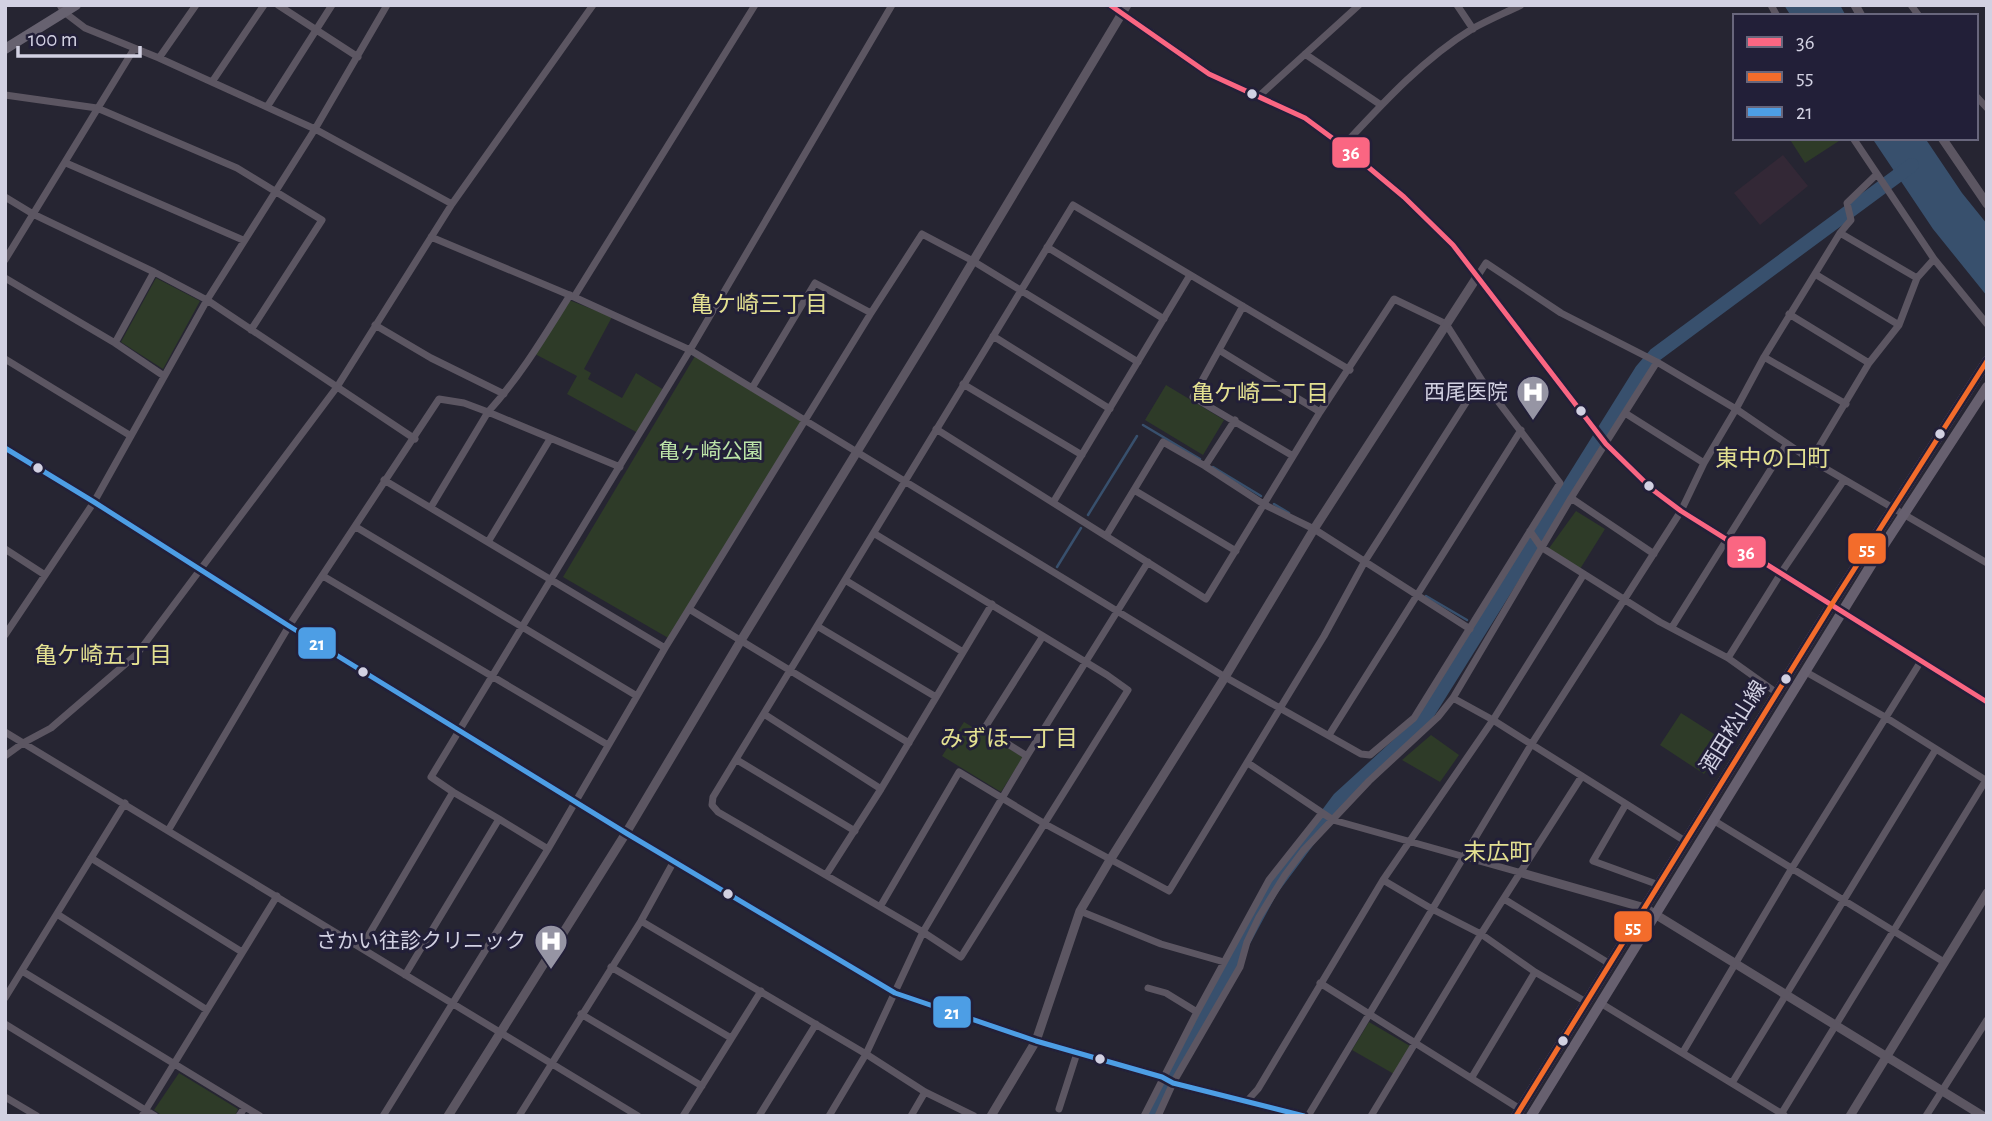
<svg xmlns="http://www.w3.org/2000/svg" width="1992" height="1121" font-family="'Alegreya Sans','Noto Sans JP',sans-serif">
	<rect width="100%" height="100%" fill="#262532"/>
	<path fill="#332836" d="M1783,155L1808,186L1760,225L1734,193Z"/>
	<path fill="#2e3b28" d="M1789,138H1841L1842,139L1805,163Z
		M156,278L200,301L163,369L121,342Z
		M569,300L612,317L584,369L591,373L588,379L622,398L636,373L664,390L638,433L567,394L577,376L535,354Z
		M695,356L802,422L670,639L563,577Z
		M1166,385L1224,420L1203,455L1145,420Z
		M1576,511L1605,529L1580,569L1547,551Z
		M1681,713L1725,741L1704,774L1660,745Z
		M964,722L1023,757L1001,792L942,756Z
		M1431,735L1459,755L1440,782L1402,760Z
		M1369,1022L1410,1046L1394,1074L1352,1050Z
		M179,1073L238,1109L235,1116H163L154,1110Z"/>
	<path fill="#38506d" d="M1784,5H1840L1846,16H1791Z
		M1872,138H1925L1962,193L1987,224V296L1933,229Z"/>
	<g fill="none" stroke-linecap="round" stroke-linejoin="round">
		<path stroke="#38506d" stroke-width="2.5" d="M1143,425L1200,459
			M1213,467L1261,496
			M1274,504L1289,513
			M1088,515L1137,436
			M1057,567L1081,528
			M1426,596L1467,620
			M1479,627L1481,628"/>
		<path stroke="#38506d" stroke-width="14" d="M1151,1116L1191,1034L1228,970L1271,890L1339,799L1421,724L1642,370L1655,355L1912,165"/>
		<path stroke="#5c5662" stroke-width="7" d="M60,5L64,12L85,28L159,58L315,129L452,204
			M278,5L358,57
			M1457,5L1473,29
			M1771,5L1777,16
			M1911,5L1919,16
			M1305,54L1381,105
			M159,58L196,5
			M212,82L264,5
			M5,95L97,108L237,168L322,220L251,330
			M1976,96L1987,108
			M1258,97L1359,5
			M267,107L332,5
			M1853,138L1934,259L1987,324
			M1343,146C1382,104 1423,59 1472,29C1488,20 1505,13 1521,5
			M66,163L243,240
			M5,197L33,214L154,272L207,300L415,439
			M1840,233L1917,278
			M431,237L574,297L690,350L1225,677L1361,754L1370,755L1414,718L1560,483L1481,379L1446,324L1394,299L1320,412L1206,599L936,429
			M1047,247L1164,319
			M5,260L134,49
			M1815,274L1899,325
			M1477,277L1486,263L1561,313L1657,362L1736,409L1811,460L1987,563
			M5,278L115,343L154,272
			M574,297L755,5
			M1243,306L1193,397L1293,456
			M1789,314L1869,363
			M375,325L431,358L504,394
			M993,336L1110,409
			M115,343L164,376
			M1219,350L1320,412
			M1764,357L1846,404
			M5,359L131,436
			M963,384L1082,455
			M752,388L815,283L871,313
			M1625,413L1704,463
			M1811,460L1869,363L1899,325L1917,278L1934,259
			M1205,466L1235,420
			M384,480L665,648
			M1134,490L1236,551
			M1571,498L1654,554
			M1054,501L1190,275
			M431,507L488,412L620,467
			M356,527L637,696
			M1530,531L1541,547L1660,622L1728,658L1777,693
			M875,534L1107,675L1128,690L961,957L923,932L718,812L712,805L713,797L1073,205L1350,370
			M1106,536L1163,442L1205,466L1265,505L1314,529L1470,629
			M488,542L550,439
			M5,549L45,575
			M323,576L608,745
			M845,580L963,652
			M689,609L909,743
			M817,626L936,697
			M1672,627L1786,445
			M5,635L94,502L207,300L315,129L387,5
			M1728,658L1781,573L1844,480
			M1806,672L1885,717L1987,781
			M1453,698L1493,720L1685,841
			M764,714L881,789
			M5,732L638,1116
			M1329,735L1521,430
			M5,756L23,743L51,728L137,654L337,387L452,204L593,5
			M1027,756L984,729L1043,636
			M737,760L855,831
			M1248,763L1333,820L1522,873
			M1626,804L1593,861L1659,885
			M499,819L548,849
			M1713,820L1944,962
			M169,829L289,626L439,399L464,403L488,412C520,377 545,335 570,295
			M91,858L242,952
			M826,875L881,789L992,604
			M1383,880L1432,909L1481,934L1535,972L1586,1002
			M1504,899L1610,964
			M880,907L959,772L1045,824L1169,891L1324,636L1365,561L1481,379
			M1080,911L1161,944L1224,962
			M57,914L207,1010
			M641,921L866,1054L925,1092L974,1116
			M361,948L453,792L431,777L690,350L892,5
			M611,967L731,1038
			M22,971L260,1116
			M405,975L499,819L453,792
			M1320,983L1520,1109
			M1148,988L1166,993L1197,1012
			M5,998L125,803
			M1602,1004L1784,1115
			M581,1014L702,1086
			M5,1024L155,1116
			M1683,1052L1792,868L1921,661
			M1472,1077L1535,972
			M1732,1083L1936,749
			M5,1097L37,1116
			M1246,1102L1258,1089L1383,880L1493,720L1584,574
			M1059,1109L1077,1053
			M142,1116L277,896
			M239,1116L245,1107
			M383,1116L548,849L665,648L871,313L922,234L973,261L1138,362
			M519,1116L641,921L674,861
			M683,1116L761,991
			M759,1116L816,1024
			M829,1116L866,1054L923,932L1027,756L1148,562
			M911,1116L925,1092
			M1144,1116L1197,1012L1269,880L1322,813
			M1158,1116L1173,1083L1240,967L1247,942L1259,917L1285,875L1303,851L1369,781L1438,717L1453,698L1571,498L1657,362
			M1308,1116L1531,745L1681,511L1704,463L1736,409L1764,357L1840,233L1851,220L1847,203L1876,175
			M1371,1116L1481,934L1582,776
			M1780,1116L1986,780
			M1926,1116L1987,1020"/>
		<path stroke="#5c5662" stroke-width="9" d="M1110,5L1209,74L1305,118L1343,146L1404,197L1453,245L1606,444L1653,490L1681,511L1987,702
			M1855,5L1861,16
			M1942,138L1987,204
			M5,448L94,502L289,626L626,833L895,993L1036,1041L1162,1077L1173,1083L1304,1116
			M1522,873L1645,908L1983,1116
			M448,1116L626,833L740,642L933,328L1127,5
			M991,1116L1036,1041L1080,911L1110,860L1225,677L1314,529L1477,277
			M1850,1116L1987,893"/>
		<path stroke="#676270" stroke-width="10" d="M5,49L76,5"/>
		<path stroke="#67606f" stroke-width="10" d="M1516,1116L1832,604L1987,361
			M1531,1116L1876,557L1987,387"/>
		<defs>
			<path id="bus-1" d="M1110,5L1209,74L1305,118L1343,146L1404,197L1453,245L1606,444L1653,490L1681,511L1987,702"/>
			<path id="bus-2" d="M1516,1116L1832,604L1987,361"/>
			<path id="bus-3" d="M5,448L94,502L289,626L626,833L895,993L1036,1041L1162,1077L1173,1083L1304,1116"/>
		</defs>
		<use href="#bus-1" stroke="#221f38" stroke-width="10"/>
		<use href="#bus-2" stroke="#221f38" stroke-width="10"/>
		<use href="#bus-3" stroke="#221f38" stroke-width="10"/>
		<use href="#bus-1" stroke="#fa6682" stroke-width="5"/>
		<use href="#bus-2" stroke="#f36c2b" stroke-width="5"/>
		<use href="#bus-3" stroke="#4d9ee5" stroke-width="5"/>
	</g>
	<defs>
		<symbol id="hospital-pin" viewBox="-11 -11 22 30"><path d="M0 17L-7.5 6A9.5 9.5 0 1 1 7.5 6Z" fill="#9695a4" stroke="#221f38"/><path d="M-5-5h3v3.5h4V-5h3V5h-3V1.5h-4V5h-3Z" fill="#fff"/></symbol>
	</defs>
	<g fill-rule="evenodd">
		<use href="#hospital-pin" x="1514" y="373" width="38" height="52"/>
		<use href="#hospital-pin" x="532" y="922" width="38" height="52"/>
	</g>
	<g fill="#d2d1e2" stroke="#221f38" stroke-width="2.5">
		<circle cx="1252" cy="94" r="6"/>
		<circle cx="1581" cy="411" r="6"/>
		<circle cx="1940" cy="434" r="6"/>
		<circle cx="38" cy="468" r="6"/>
		<circle cx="1649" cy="486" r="6"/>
		<circle cx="363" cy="672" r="6"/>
		<circle cx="1786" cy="679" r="6"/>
		<circle cx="728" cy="894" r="6"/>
		<circle cx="1563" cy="1041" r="6"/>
		<circle cx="1100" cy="1059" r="6"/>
	</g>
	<g text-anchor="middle" stroke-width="6" stroke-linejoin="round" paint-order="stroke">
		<g font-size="21" fill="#d2d1e2" stroke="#221f38" text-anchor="end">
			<text x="1508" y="399">西尾医院</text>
			<text x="526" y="948">さかい往診クリニック</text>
		</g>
		<g font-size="21" fill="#bce4a8" stroke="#221f38">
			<text x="711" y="458">亀ヶ崎公園</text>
		</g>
		<g font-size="21" fill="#d2d1e2" stroke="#221f38">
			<text transform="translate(1733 727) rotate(-58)" y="7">酒田松山線</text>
		</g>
		<g font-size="23" fill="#e3e091" stroke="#221f38">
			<text x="759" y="312">亀ケ崎三丁目</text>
			<text x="1260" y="401">亀ケ崎二丁目</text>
			<text x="1773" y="466">東中の口町</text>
			<text x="103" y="663">亀ケ崎五丁目</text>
			<text x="1009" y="746">みずほ一丁目</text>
			<text x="1498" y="860">末広町</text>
		</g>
	</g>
	<g stroke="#221f38" stroke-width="2.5">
		<rect x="1331" y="136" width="40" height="33" rx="7" fill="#fa6682"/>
		<rect x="1847" y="532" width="40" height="33" rx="7" fill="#f36c2b"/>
		<rect x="1726" y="535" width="41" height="34" rx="7" fill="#fa6682"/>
		<rect x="297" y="626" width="40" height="34" rx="7" fill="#4d9ee5"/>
		<rect x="1613" y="910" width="40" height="33" rx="7" fill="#f36c2b"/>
		<rect x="932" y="995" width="40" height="34" rx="7" fill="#4d9ee5"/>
	</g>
	<g font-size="19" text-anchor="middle" font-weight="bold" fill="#fff">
		<text x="1351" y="159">36</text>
		<text x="1867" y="555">55</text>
		<text x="1746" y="559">36</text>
		<text x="317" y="650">21</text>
		<text x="1633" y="933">55</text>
		<text x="952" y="1019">21</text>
	</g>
	<rect width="1992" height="1121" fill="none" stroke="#d2d1e2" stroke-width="14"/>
	<rect x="1733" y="14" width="245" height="126" fill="#221f38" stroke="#68667c" stroke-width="2"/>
	<rect x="1747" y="37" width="35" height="10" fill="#fa6682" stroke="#68667c" stroke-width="2"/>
	<text x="1796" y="49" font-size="21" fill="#d2d1e2">36</text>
	<rect x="1747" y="72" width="35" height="10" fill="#f36c2b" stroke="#68667c" stroke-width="2"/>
	<text x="1796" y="84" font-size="21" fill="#d2d1e2">55</text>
	<rect x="1747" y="107" width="35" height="10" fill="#4d9ee5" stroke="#68667c" stroke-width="2"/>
	<text x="1796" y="119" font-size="21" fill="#d2d1e2">21</text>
	<path d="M18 46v10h122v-10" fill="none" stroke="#d2d1e2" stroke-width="3.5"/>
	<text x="28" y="46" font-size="21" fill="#d2d1e2" stroke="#221f38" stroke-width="5" paint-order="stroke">100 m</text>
</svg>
